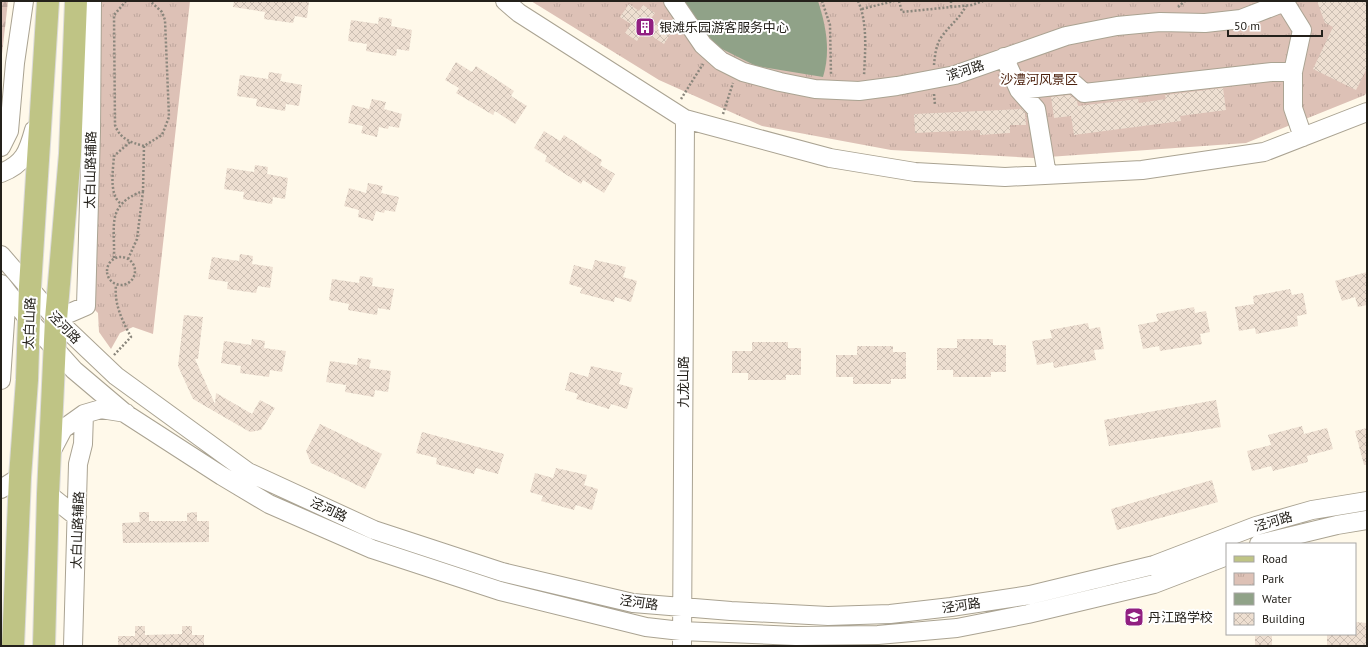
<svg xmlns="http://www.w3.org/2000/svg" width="1368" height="647" font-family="'PT Sans','Noto Sans SC',sans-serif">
	<defs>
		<pattern id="forest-firs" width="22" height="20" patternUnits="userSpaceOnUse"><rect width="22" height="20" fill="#ddc1b6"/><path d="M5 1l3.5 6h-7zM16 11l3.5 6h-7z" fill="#bea69c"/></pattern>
		<pattern id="park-tufts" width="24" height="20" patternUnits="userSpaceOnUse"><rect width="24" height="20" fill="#ddc1b6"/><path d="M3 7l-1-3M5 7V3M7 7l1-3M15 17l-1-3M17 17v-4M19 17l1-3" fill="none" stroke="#bea69c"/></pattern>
		<pattern id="building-cross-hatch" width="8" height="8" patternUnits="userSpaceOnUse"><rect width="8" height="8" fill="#eedfd1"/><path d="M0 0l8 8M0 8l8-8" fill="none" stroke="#ccbfb3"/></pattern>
	</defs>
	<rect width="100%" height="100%" fill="#fff9ea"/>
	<path fill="url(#forest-firs)" d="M1,1H8L1,63Z"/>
	<path fill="url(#park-tufts)" d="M95,1H190L153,334L133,327L120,333L111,349L99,332L98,313L91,306Z
		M531,1H1367V91L1365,95L1246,143L1034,158L891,150L762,126L659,80Z"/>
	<path fill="#90a288" d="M683,1H818C826,26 831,51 823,77L756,66L716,46Z"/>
	<path fill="url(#building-cross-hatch)" d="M234,1H309L307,18L295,16L293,23L264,19L265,12L233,7Z
		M1317,1H1367V68L1356,90L1313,69L1333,27L1325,23Z
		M629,4L639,11L643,5L655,13L650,20L671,33L664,44L643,31L637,41L625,33L631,24L620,17Z
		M379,17L392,19L391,26L412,30L409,51L397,49L396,56L366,51L367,44L348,41L351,20L378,24Z
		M456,62L472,72L476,66L514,91L511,96L527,106L515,124L495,111L493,115L456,93L459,88L445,80Z
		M269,72L282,74L280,81L302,85L299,106L286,104L285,111L256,106L257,99L237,96L240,75L268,79Z
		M1223,88L1226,110L1180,116L1181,121L1074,135L1071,116L1054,118L1051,97L1070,95L1077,101L1078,106L1138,99L1139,103L1166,99L1165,95Z
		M372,99L386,102L384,109L402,114L399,128L389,126L388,129L379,127L377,137L361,133L363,126L348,123L352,105L369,109Z
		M1022,109L1025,112L1026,125H1010V133L980,135V130L915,133L914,114Z
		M544,131L560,141L564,135L602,160L600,165L615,174L604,193L583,180L581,184L545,161L547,156L534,148Z
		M255,165L268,167L267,174L288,178L285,199L273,197L272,204L243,199L244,192L224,189L227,168L254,172Z
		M368,183L383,186L381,193L399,197L395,212L385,210L384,213L376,211L373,221L358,217L359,210L344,206L349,188L366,193Z
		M240,254L253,256L252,264L273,267L270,288L258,286L256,293L227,289L228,282L208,279L212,257L239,261Z
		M595,260L626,267L623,277L637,281L631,302L615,297L614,302L580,293L582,288L569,284L574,265L592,270Z
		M1367,272V305L1358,307L1355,297L1342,301L1335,281Z
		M360,276L373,278L372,286L394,289L390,310L378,308L377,315L348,310L349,304L329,300L332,279L359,283Z
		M1290,289L1292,295L1303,293L1307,314L1297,316L1298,326L1256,334L1255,328L1239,331L1235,307L1254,304L1253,296Z
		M1194,307L1195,313L1206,311L1210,332L1200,334L1202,344L1160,351L1159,346L1143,349L1138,325L1158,321L1156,314Z
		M184,315L203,317L198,359H195L215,404L216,393L252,414L260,400L275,408L261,430L250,432L193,399L178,366Z
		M1088,323L1089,329L1100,327L1104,349L1094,350L1096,360L1054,368L1053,362L1037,365L1032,341L1052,338L1050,330Z
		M252,339L265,341L264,348L286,351L282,372L270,370L269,377L240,373L241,366L221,363L224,341L251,345Z
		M957,339H993V345H1006V372H991V377H953V370H937V348H957Z
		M752,342H788V348H801V375H786V380H748V373H732V351H752Z
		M857,346H893V352H906V379H891V384H853V377H836V355H857Z
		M358,358L371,360L369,368L391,371L388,392L375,390L374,397L345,392L346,385L326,382L330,361L357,365Z
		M591,366L622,373L619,384L633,388L627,409L611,404L609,409L576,399L578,394L565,390L570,372L588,377Z
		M1216,400L1221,427L1109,446L1104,420Z
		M320,424L382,454L365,489L311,463L306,451Z
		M1302,426L1304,434L1327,428L1333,449L1307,456L1308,462L1273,471L1271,466L1252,471L1247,451L1271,445L1268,435Z
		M1367,428V465H1364L1355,431Z
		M422,432L504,454L498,474L476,468L474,474L436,464L437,458L416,453Z
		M556,468L587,475L584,485L598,489L592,510L576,505L574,510L541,501L543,496L530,492L535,473L553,478Z
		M1212,480L1218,502L1117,530L1111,509Z
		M139,512H149V521H187V513L197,512V521H209V542L123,543L122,523L140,522Z
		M1355,622L1367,623V646H1327V634H1355Z
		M135,626H145V635L182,634V626H192V635H204V646H118V636H135Z
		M1255,636H1272V646H1255Z"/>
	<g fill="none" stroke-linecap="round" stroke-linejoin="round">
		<defs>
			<path id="minor" d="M505,1L519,13L685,119L830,158L915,172L1005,177L1142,170L1264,152L1367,112
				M673,1L703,45L721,61L743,72L780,82L815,89L859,91L897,86L955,75L1066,36L1117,26L1160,22L1205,23L1241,19L1277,5L1281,1
				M1284,1L1302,30L1293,72V108L1303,137
				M1004,57L1019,90L1036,109L1047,175
				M1019,90L1074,84L1084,93L1272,72H1293
				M1,147L9,131L15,63L24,1
				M1,173C24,164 28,152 34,130
				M1,255L56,319L116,376L248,472L374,530L502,572L633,603L731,611L828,616L890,614L951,607L1030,595L1154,565L1256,526L1312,510L1367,501
				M1,284L29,320L74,370L126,414L222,476L269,504L372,549L500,591L646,627L681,631L796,636L878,635L957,628L1028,614L1154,584L1227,556
				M56,319L86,306L91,132L92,1
				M1,380L7,292
				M51,452L63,429L84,414L101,409L126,413
				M1,489L20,477
				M48,494L77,517
				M1259,544L1337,525L1367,520
				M73,646L78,464L83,444L84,414
				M682,646L685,119"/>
			<path id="major" d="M13,646L20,477L27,380L30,287L48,1
				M44,646L48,494L56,319L70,154L76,1"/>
		</defs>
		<use href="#minor" stroke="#aaa392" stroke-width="20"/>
		<use href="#major" stroke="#dcdbdb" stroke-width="24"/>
		<path stroke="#8a867c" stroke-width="2.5" stroke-dasharray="2 2" stroke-linecap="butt" d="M126,1L114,15L115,125C120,139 130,142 144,146
			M822,1L830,25L831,75
			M858,1C868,23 865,52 864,76
			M899,1L902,12L972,5L983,1
			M951,1V7
			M1178,7L1185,1
			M862,9L894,1
			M934,65C935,55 936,43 943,35C951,24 959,19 966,6
			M934,94L935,105
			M681,99L703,64
			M723,114L733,83
			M120,203C109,194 113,170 114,156L130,142
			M107 271a14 14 0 1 1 28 0a14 14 0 1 1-28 0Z
			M114,258C115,224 106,205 143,191L144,146L162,135L169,117L165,20L162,12L150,1
			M128,259L137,239L143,191
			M114,355L131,337C122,320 114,304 116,285"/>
		<use href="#minor" stroke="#fff" stroke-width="18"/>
		<use href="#major" stroke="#bfc485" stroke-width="22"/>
	</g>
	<defs>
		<symbol id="building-square" viewBox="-11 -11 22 22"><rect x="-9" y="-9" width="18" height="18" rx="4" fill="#912081" stroke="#fff"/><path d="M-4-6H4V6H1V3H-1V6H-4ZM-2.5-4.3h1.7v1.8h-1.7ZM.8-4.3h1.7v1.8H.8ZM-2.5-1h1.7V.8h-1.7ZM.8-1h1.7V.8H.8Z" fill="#fff"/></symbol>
		<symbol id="school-square" viewBox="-11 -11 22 22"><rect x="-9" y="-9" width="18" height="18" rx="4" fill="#912081" stroke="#fff"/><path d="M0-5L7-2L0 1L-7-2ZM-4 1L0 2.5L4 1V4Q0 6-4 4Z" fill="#fff"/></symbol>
	</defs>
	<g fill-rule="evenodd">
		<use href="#building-square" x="634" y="16" width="22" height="22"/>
		<use href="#school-square" x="1123" y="606" width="22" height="22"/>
	</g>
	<g text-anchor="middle" stroke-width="4" stroke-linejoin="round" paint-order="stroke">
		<g font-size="13" fill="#24211b" stroke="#fff" text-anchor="start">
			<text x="659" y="32">银滩乐园游客服务中心</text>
			<text x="1148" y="622">丹江路学校</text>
		</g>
		<g font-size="13" fill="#24211b" stroke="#fff">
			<text transform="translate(965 70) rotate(-18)" y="5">滨河路</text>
			<text transform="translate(90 170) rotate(-89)" y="5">太白山路辅路</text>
			<text transform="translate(29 323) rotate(-88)" y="5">太白山路</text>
			<text transform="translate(65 327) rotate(46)" y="5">泾河路</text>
			<text transform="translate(683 382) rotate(-90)" y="5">九龙山路</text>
			<text transform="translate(329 509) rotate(25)" y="5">泾河路</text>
			<text transform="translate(1273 521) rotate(-16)" y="5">泾河路</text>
			<text transform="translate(77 530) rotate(-88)" y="5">太白山路辅路</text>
			<text transform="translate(639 602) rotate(8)" y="5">泾河路</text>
			<text transform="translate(961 605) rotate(-8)" y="5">泾河路</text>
		</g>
		<g font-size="13" fill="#4c210d" stroke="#fff">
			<text x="1039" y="84">沙澧河风景区</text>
		</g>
	</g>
	<rect width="1368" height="647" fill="none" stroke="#24211b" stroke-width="4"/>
	<rect x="1226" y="543" width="130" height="92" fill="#ffffff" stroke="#a7a6a4"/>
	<rect x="1234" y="556" width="20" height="6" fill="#bfc485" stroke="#a7a6a4"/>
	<text x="1262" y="563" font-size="12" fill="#24211b">Road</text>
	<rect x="1234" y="573" width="20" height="12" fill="url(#park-tufts)" stroke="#a7a6a4"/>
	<text x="1262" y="583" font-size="12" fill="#24211b">Park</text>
	<rect x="1234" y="593" width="20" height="12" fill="#90a288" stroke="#a7a6a4"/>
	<text x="1262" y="603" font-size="12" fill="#24211b">Water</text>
	<rect x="1234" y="613" width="20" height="12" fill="url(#building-cross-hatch)" stroke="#a7a6a4"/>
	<text x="1262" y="623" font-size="12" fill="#24211b">Building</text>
	<path d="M1228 30v6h94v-6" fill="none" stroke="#24211b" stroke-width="2"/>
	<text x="1234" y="30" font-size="12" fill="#24211b" stroke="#ffffff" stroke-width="3" paint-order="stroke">50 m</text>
</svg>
